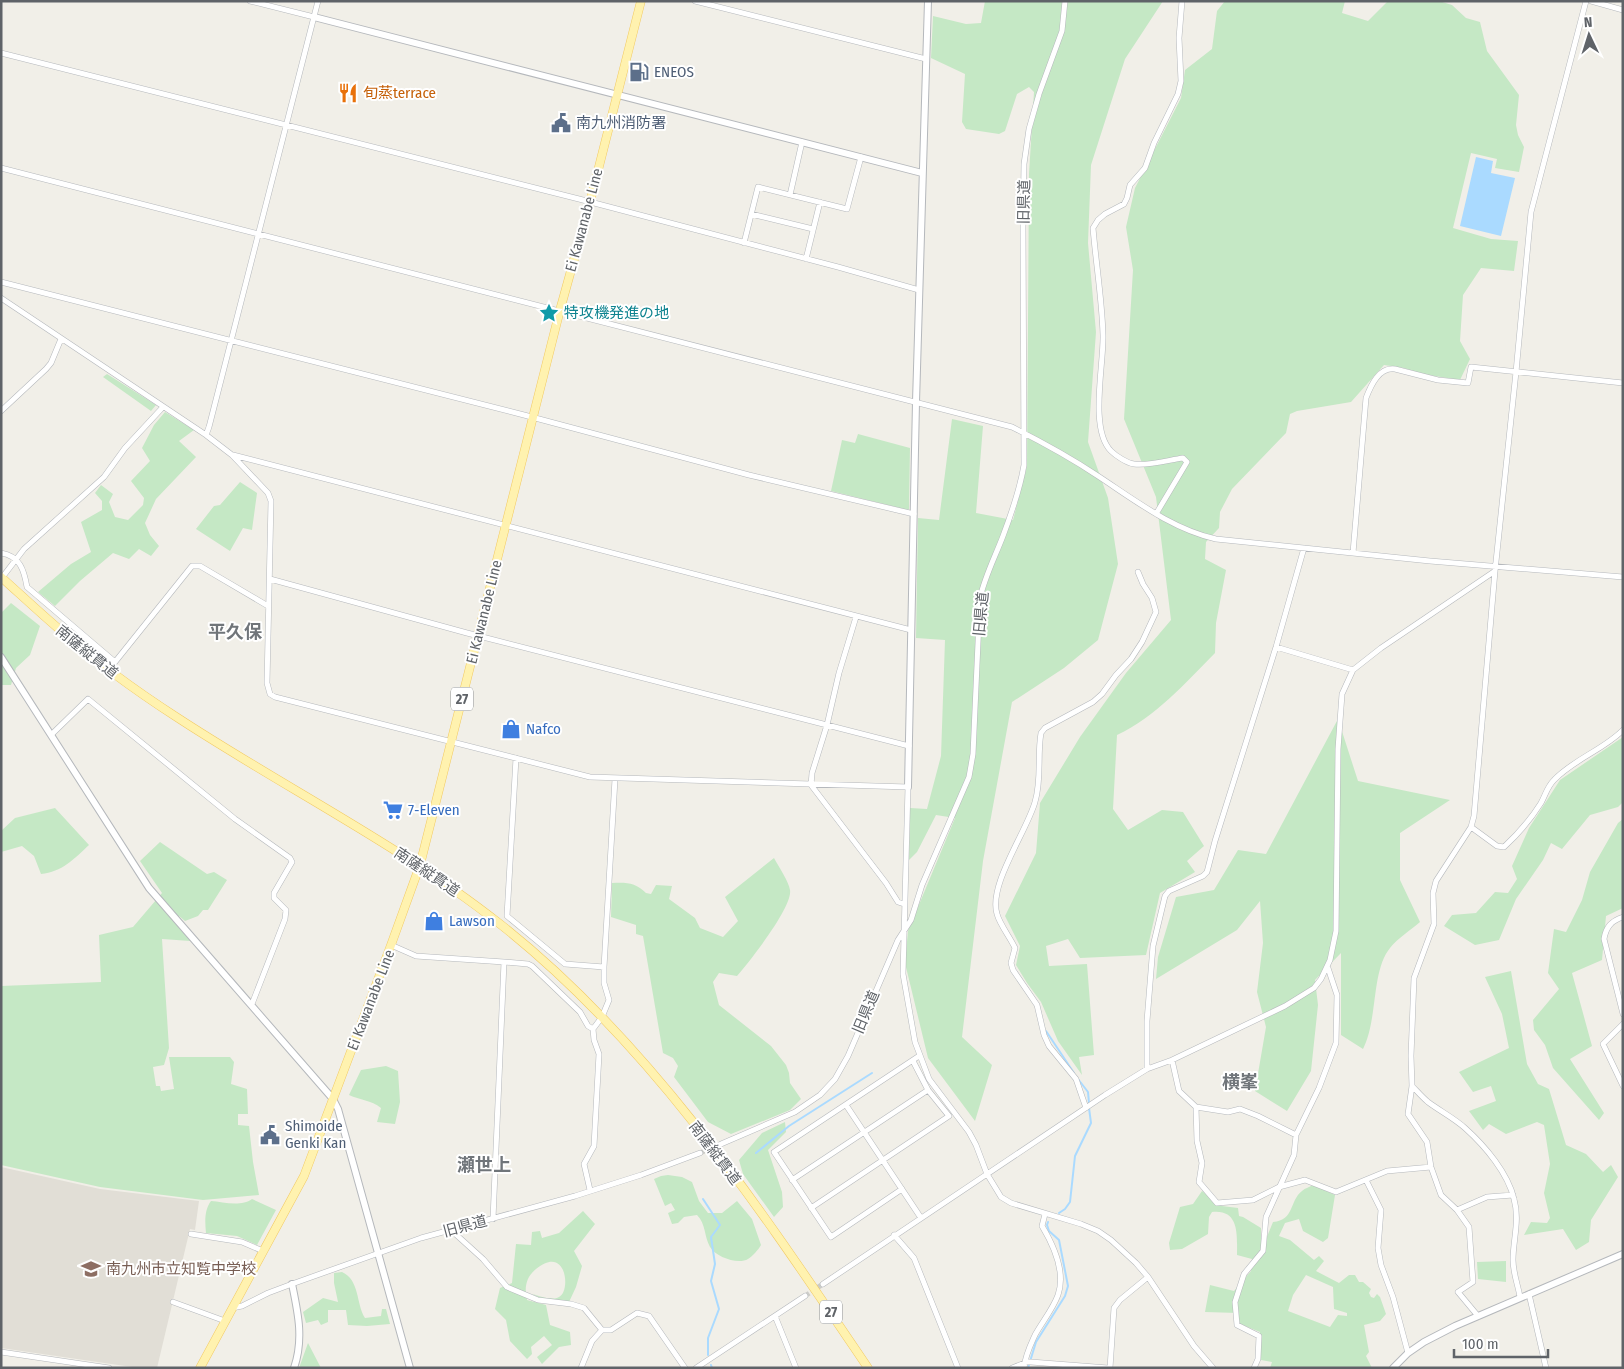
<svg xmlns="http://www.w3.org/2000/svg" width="1624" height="1369" font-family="'Fira Sans Condensed','Noto Sans JP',sans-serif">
	<rect width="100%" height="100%" fill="#f1efe8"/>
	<path fill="#e1ded6" d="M1,1167L100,1189L199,1201L195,1230L190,1229L157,1368H139L1,1348Z"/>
	<path fill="#c5e8c5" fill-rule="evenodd" d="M985,1H1163L1125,59L1091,165L1088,243L1096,332L1088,442L1108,498L1118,564L1098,640L1064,668L1012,702L983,861L962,1037L992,1065L975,1121L928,1058L905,963L908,931L955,818L936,815L917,852L909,860L910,808L927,809L941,756L945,640L916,638L918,518L939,520L952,419L983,426L976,513L1013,520L1027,466L1029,174L1034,92L1029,87L1017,94L1005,131L999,134L966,129L962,122L965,74L931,58L933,16L966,24L981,23Z
		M1225,1H1345L1342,13L1368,21L1388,1H1439L1452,5L1466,18L1480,22L1487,51L1519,95L1516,125L1518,135L1524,147L1519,172L1495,168L1497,159L1471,153L1453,228L1491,239L1518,241L1514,271L1481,268L1463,295L1460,341L1470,359L1460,380L1422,374L1404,368L1384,365L1351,402L1297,411L1290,414L1286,433L1232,489L1220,512L1219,528L1206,542L1205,559L1226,570L1216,623L1215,653C1185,683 1156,717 1117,735L1113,809L1128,830L1162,810L1183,812L1204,846L1187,861L1195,872L1160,893L1146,955L1080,958L1068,939L1046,946L1049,966L1087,964L1094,1055L1079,1057L1082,1075L1058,1041L1041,1002L1027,983L1016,965L1020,946L1005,916L1036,853L1040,803L1080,737L1126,673L1171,620L1156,497L1124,419L1133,270L1126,227L1135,188L1181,98L1185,70L1212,49L1217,11Z
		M107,374L156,405L151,411L103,377Z
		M165,412L194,430L179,441L196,457L156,499L145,523L150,535L159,546L151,556L139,549L129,559L113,553L80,581L55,606L38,592L71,564L91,552L81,522L102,510V501L95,493L101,485L113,494L109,502L115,517L128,520L143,505L144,498L131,481L150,461L142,448L154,425Z
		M858,434L910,448L909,509L908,510L831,491L842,440L855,443Z
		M240,482L257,493L252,530L243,528L230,551L196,529L214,506L220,505Z
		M11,603L40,626L30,655L16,668L11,685H1V613Z
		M1338,719L1358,781L1450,800L1400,833V880L1420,922C1411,930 1398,938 1390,948C1371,971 1378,1020 1363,1049L1341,1035V953L1315,980L1318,1005L1311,1071L1287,1111L1255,1091L1266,1027L1257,992L1263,943L1260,901L1237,930L1156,979L1158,957L1176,897L1214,890L1238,850L1266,854Z
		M1623,737V802L1618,807L1590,815L1562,849L1551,843L1543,860L1516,899L1499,940L1475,945L1444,926L1452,915L1476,913L1495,892L1508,893L1517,879L1512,866L1529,828L1560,780Z
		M55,808L89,845C74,859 62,872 41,874L34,856L22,846L1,852V831L15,818Z
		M1623,819V908L1606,916L1602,960L1572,973L1592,1046L1570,1059L1604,1113L1599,1120L1553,1068L1545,1045L1534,1030L1533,1020L1559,989L1548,973L1554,929L1566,932L1582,900L1590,872L1618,823Z
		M160,842L207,874L214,872L227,880L208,910H203L198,916L185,921L179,916L173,921L191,941L162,939L169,1048L164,1065L153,1067L156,1086H160L161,1091L174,1089L169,1057H230L234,1062L231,1084L247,1089L248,1114H238V1125L249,1126L253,1162L259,1195L203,1200L100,1187L1,1165V986L101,982L99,935L133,927L162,893L140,861Z
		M774,858C779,867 789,882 790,890C793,907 749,962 737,976L719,973L713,982L719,1005L771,1046L786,1065L789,1073L790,1083L801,1099L790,1110L731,1134L708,1122L674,1077L678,1066L673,1058L663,1053L643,936L636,934V925L611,917L612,883C627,882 636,883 646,893L651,894L656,885L672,886L669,899L695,918L700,928L723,937L738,921L725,897Z
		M1511,971L1527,1064L1538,1084L1549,1089L1566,1145L1586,1154L1603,1172L1611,1165L1618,1177L1591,1220L1589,1242L1576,1250L1563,1229L1524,1235L1531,1222L1547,1223L1550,1218L1544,1193L1550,1164L1544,1125L1537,1122L1506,1134L1489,1124L1483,1130L1469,1111L1496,1101L1491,1086L1473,1092L1459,1072L1509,1048L1502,1014L1485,977Z
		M386,1066L398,1071L400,1102L395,1124L377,1122L381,1108C371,1100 360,1100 349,1095L361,1070Z
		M785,1122L786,1132L768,1150L782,1192L783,1207L774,1217L743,1174L739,1160L762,1133Z
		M668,1175L682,1177L692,1182L699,1201L708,1213H722L737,1201L752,1219L761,1245C758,1250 753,1256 748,1259C738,1265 716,1257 710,1247C704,1236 706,1224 697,1215L684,1217L678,1223L672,1224L668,1213L675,1210L671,1203L665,1206L654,1179L661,1176Z
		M1313,1185L1335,1195L1328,1238L1323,1242L1303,1231L1299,1219L1285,1223L1279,1236L1290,1240L1314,1260L1319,1256L1324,1261L1316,1271L1339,1283L1349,1275H1355L1359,1282H1363L1371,1289L1369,1293L1371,1297L1374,1298L1377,1294L1380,1297L1386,1314L1380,1321L1364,1325L1369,1352L1366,1356L1372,1368H1270L1272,1362L1261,1360L1260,1332L1240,1324L1238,1313L1205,1312L1210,1285L1234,1291L1251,1271L1252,1259L1237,1255C1237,1236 1240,1209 1212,1212L1209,1217L1208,1234L1182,1249L1170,1250L1169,1243L1180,1207L1193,1204L1202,1191L1222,1206L1238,1208L1239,1216L1243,1217L1261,1228V1238L1266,1239L1273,1222C1295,1220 1289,1201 1302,1191C1305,1188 1310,1187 1313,1185ZM1306,1275L1333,1287L1334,1309L1347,1313V1316L1338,1315L1330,1327L1288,1311L1293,1295Z
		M252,1199L276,1210L257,1245L237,1236L206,1233C205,1223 204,1210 211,1201C223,1202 241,1207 252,1199Z
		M583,1211L595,1224L574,1251L582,1266L576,1287L569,1302L540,1298L532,1294C539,1296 552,1301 559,1297C571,1292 567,1244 536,1269C526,1277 524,1288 527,1300L546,1305L550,1325L570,1332L571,1345L559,1347L542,1364L537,1357L552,1345L544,1336L531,1347L532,1354L527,1359L510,1341L506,1320L495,1309L500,1288L512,1283L516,1244L531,1245L532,1232L540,1231L542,1238L559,1233Z
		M1506,1261V1282L1478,1279L1477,1262Z
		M342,1272C360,1280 356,1304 365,1318L381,1316L382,1309H386L390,1324L367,1326L348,1325L346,1310H328V1322L321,1325L318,1320L306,1323L303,1312L323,1298L338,1302L334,1283V1273Z
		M308,1343L321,1368H299Z"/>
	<path fill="#aadaff" d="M1476,157L1493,161L1491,173L1515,178L1501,236L1460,226Z"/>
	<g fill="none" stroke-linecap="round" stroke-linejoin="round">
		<path stroke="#aadaff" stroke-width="2" d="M1046,1031L1074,1073
			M1078,1079L1088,1092L1089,1103
			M756,1153L789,1126L872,1073
			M703,1199L720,1225L711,1237L715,1264L711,1281L719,1309L708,1338V1355
			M1059,1213L1065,1209L1070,1202L1075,1156L1091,1123L1089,1108
			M711,1365L712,1368
			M1028,1368L1036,1342L1065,1296L1068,1286L1059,1240L1049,1231L1047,1225L1048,1222"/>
		<path stroke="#ccccc8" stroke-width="5" stroke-dasharray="5 2.5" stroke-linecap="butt" d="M700,1153L721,1144
			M805,1296L823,1284"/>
		<defs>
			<path id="minor" d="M250,1L314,17
				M695,1L926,59
				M1591,1L1623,10
				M1,53L579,199L838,267L919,290
				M1,168L1012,427C1042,442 1071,458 1098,476C1136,501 1172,529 1216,539L1430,561L1623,577
				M790,195L802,142
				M751,214L813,229
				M744,243L758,187L847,209L861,157
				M806,259L820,202
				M1,282L524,415L749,475L914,514
				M1,298L206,435L232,455L268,493L271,501L267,683L270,694L275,697L590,777L908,787L903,974L915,1042L929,1079L969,1132L976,1145L987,1174L998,1192L1001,1197L1011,1203L1081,1224L1098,1231L1111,1240L1136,1263L1148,1277L1194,1346L1213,1368
				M1,411L46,369L51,363L61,339
				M206,435L209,427L318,1
				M233,455L911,630
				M1156,514L1187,462L1183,458C1169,460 1148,466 1134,464C1127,463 1116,456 1111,451C1089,429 1104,364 1103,335C1102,299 1096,264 1093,228L1098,220L1105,214L1124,204L1127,198L1130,185L1145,168L1154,143L1178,94L1181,81L1179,38L1182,1
				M1,553C20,556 24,570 27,587L115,662L192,566H200L268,606
				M1353,553L1366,398C1371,385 1379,367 1395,369L1438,380L1468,383L1471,367L1623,383
				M1,579L24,549L104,477L125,448L163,407
				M270,579L467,633L909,746
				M856,617L839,673L827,725L812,773L811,785L886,883L898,902L904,904
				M1276,647L1353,670
				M52,734L88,699L235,819L290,858L292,862L274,893V898L286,910L285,919L252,1004
				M516,758L507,916L565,964L604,967
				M1471,827L1497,846L1504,847C1518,834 1531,819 1541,803C1546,794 1547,787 1554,780C1574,759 1603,750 1623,730
				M1623,917C1611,921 1606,927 1604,939L1623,1014
				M391,945L416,956L504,962
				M1623,1024L1603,1044L1623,1086
				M1172,1060L1179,1091L1196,1107L1228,1112L1240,1109L1258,1116L1296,1135
				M1147,1069V1021L1153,946L1165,896L1169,891L1203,876L1207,872L1215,841L1276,647L1304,548
				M1412,1086C1417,1091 1422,1097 1428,1102C1440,1111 1454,1118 1465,1128C1485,1146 1508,1173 1514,1199C1520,1220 1513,1240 1513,1260C1513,1273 1518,1285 1520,1297
				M846,1105L921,1218
				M1196,1107L1197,1141L1202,1163L1199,1182L1217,1203L1253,1200L1279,1187L1305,1180L1336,1192L1387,1171L1431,1167
				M1086,1108L1076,1079L1049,1046L1044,1035L1037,1005L1013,970L1011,963L1015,948C1010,937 1000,925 997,914C988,885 1027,831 1035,802C1042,779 1037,756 1041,733L1045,728L1093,702L1102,694L1116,675L1131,659L1142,642L1156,612L1152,598L1143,584L1138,572
				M721,1144L795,1112L820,1095L835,1079L848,1056L898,940L911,920L922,885L969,777L973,754L980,598C985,576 995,557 1003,536C1012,512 1020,489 1024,465L1023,228L1024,164L1029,129L1039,94L1062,31L1065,1
				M792,1180L928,1090
				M1366,1180L1381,1210L1378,1248L1381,1265L1393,1297L1408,1353
				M902,1189L831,1237L774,1152L919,1056
				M590,1190L584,1164L594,1146L599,1054L594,1040L593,1029L602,1017L609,1000L604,983V967L615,779
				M811,1208L949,1116L928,1090L913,1061
				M1457,1210L1487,1197L1513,1195
				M493,1219L504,962L528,964L532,966L580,1012L588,1026L593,1029
				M451,1230L483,1259L507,1287L538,1300L571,1304L584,1308L602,1330H611L637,1313L649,1316L685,1368
				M191,1234L242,1242L263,1251
				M894,1235L914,1258L958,1368
				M823,1284L1105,1095L1147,1069L1172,1060L1285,1006L1314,988L1321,979L1330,960L1336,931L1338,749L1342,694L1353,670L1381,648L1495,571
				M1529,1294L1546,1368
				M173,1302L225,1321
				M232,1308L242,1306L268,1293L292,1284L421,1238L575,1196L641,1175L700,1153
				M775,1316L796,1368
				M1478,1316L1458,1292L1473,1282L1469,1227L1457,1210L1441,1195L1431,1167L1427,1142L1408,1114L1412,1086L1411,1056L1414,978L1434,924L1433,893L1436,881L1471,827L1474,816L1495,571L1516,372L1531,212L1586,1
				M1,1352L109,1368
				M581,1368L592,1341L602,1330
				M696,1368L805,1296
				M1012,1368L1027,1362H1031L1108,1368
				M1024,1368C1025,1356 1030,1346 1035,1335C1042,1322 1053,1309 1058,1295C1066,1272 1054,1246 1042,1226L1045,1214
				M1110,1368L1114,1308L1120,1300L1148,1277
				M1254,1368L1258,1359L1259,1336L1237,1325L1235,1302L1244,1274L1263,1251L1266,1217L1294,1155L1296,1135L1319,1088L1336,1043L1337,995L1328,968"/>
			<path id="tertiary" d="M314,17L922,173
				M1,657L149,888L333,1099L338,1109L410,1368
				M908,787L916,402L928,1
				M292,1284C298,1313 304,1339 294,1368
				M1393,1368L1408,1353L1424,1342L1455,1326L1623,1254"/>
			<path id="primary" d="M1,577C20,594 39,612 59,629C96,662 136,691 178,718C285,788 400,845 500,924C651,1043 761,1210 868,1368
				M200,1368L304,1176L391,945L420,865L560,310L590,202L641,1"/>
		</defs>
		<use href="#minor" stroke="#b5b8bc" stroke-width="6"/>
		<use href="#tertiary" stroke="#b5b8bc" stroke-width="8"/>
		<use href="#primary" stroke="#f2c960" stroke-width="9"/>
		<use href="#minor" stroke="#fff" stroke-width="5"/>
		<use href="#tertiary" stroke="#fff" stroke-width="6"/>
		<use href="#primary" stroke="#fff2af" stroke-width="8"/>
	</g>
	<defs>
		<symbol id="fuel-bare" viewBox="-9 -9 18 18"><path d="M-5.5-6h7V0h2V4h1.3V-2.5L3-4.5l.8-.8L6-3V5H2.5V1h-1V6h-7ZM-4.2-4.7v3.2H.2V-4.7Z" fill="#5c6f8a" stroke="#fff" stroke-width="2.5" paint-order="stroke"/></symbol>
		<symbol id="restaurant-bare" viewBox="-9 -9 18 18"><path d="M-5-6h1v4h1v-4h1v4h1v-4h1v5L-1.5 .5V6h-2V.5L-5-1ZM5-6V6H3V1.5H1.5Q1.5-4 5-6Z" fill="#e8710a" stroke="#fff" stroke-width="2.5" paint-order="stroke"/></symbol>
		<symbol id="civic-bare" viewBox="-9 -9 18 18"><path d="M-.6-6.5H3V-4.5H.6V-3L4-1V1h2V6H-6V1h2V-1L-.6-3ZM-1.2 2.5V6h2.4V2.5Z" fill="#5c6f8a" stroke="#fff" stroke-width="2.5" paint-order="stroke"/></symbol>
		<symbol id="sight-bare" viewBox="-9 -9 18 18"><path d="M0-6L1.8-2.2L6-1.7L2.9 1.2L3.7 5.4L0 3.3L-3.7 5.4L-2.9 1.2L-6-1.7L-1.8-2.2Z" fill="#0f9aa8" stroke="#fff" stroke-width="2.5" paint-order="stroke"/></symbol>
		<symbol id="shop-bare" viewBox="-9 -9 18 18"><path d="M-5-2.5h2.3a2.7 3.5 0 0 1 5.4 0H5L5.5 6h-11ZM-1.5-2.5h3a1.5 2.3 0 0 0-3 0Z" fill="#3f7fe0" stroke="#fff" stroke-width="2.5" paint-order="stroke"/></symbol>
		<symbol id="supermarket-bare" viewBox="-9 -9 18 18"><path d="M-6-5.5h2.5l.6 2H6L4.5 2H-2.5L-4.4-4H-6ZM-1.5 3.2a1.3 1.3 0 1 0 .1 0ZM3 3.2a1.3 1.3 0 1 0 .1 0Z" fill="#3f7fe0" stroke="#fff" stroke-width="2.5" paint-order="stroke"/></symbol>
		<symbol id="school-bare" viewBox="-9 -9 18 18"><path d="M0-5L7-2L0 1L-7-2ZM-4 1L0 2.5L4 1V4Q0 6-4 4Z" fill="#8d6e63" stroke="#fff" stroke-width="2.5" paint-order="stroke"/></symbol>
	</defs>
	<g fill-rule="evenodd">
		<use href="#fuel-bare" x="625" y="58" width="28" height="28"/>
		<use href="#restaurant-bare" x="334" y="79" width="28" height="28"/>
		<use href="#civic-bare" x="547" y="109" width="28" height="28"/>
		<use href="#sight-bare" x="535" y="299" width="28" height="28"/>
		<use href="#shop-bare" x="497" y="715" width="28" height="28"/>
		<use href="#supermarket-bare" x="379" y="796" width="28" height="28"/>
		<use href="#shop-bare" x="420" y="907" width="28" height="28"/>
		<use href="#civic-bare" x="256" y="1121" width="28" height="28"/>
		<use href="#school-bare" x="77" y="1255" width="28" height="28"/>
	</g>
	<g text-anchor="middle" stroke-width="4" stroke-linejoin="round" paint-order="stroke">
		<g fill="#fff" stroke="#8f9295" stroke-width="1">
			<rect x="451" y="687.5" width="22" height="23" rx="4"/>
			<rect x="820" y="1300.5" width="22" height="23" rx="4"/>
		</g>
		<g font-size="14" font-weight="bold" fill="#5f6368">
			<text x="462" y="704">27</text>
			<text x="831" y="1317">27</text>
		</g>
		<g font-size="15" fill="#4e5e75" stroke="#fff" text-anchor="start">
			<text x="654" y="77">ENEOS</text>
			<text x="576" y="128">南九州消防署</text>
			<text x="285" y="1131">Shimoide<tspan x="285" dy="17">Genki Kan</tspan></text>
		</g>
		<g font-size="15" fill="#c56008" stroke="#fff" text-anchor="start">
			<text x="363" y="98">旬蒸terrace</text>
		</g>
		<g font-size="15" fill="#5f6368" stroke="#fff">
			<text transform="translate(1024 202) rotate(-89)" y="5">旧県道</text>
			<text transform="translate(584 220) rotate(-75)" y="5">Ei Kawanabe Line</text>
			<text transform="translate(484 612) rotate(-76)" y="5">Ei Kawanabe Line</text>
			<text transform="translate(981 614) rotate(-85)" y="5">旧県道</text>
			<text transform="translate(87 652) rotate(39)" y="5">南薩縦貫道</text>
			<text transform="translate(427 872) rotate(34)" y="5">南薩縦貫道</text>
			<text transform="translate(371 1000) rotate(-69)" y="5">Ei Kawanabe Line</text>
			<text transform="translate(866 1012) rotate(-67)" y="5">旧県道</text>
			<text transform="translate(715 1153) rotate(53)" y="5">南薩縦貫道</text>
			<text transform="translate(465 1226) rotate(-15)" y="5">旧県道</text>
		</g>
		<g font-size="15" fill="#0d838f" stroke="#fff" text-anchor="start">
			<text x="564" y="318">特攻機発進の地</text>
		</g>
		<g font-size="15" fill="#366cbe" stroke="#fff" text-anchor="start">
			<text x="526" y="734">Nafco</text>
			<text x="408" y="815">7-Eleven</text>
			<text x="449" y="926">Lawson</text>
		</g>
		<g font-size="15" fill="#785e54" stroke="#fff" text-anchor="start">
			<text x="106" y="1274">南九州市立知覧中学校</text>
		</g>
		<g font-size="18" font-weight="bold" fill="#70757a" stroke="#fff">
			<text x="235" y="638">平久保</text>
			<text x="1240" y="1088">横峯</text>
			<text x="484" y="1171">瀬世上</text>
		</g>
	</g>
	<rect width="1624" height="1369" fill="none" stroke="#5f6368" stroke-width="5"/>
	<g transform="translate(1589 35) rotate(356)" stroke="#ffffff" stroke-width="4" paint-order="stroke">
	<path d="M0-4L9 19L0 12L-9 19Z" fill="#5f6368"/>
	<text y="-8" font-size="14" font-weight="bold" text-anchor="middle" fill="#5f6368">N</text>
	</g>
	<path d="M1454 1349v8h94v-8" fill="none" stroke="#5f6368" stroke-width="2.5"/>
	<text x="1462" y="1349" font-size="15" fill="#5f6368" stroke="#ffffff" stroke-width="4" paint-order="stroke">100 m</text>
</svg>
